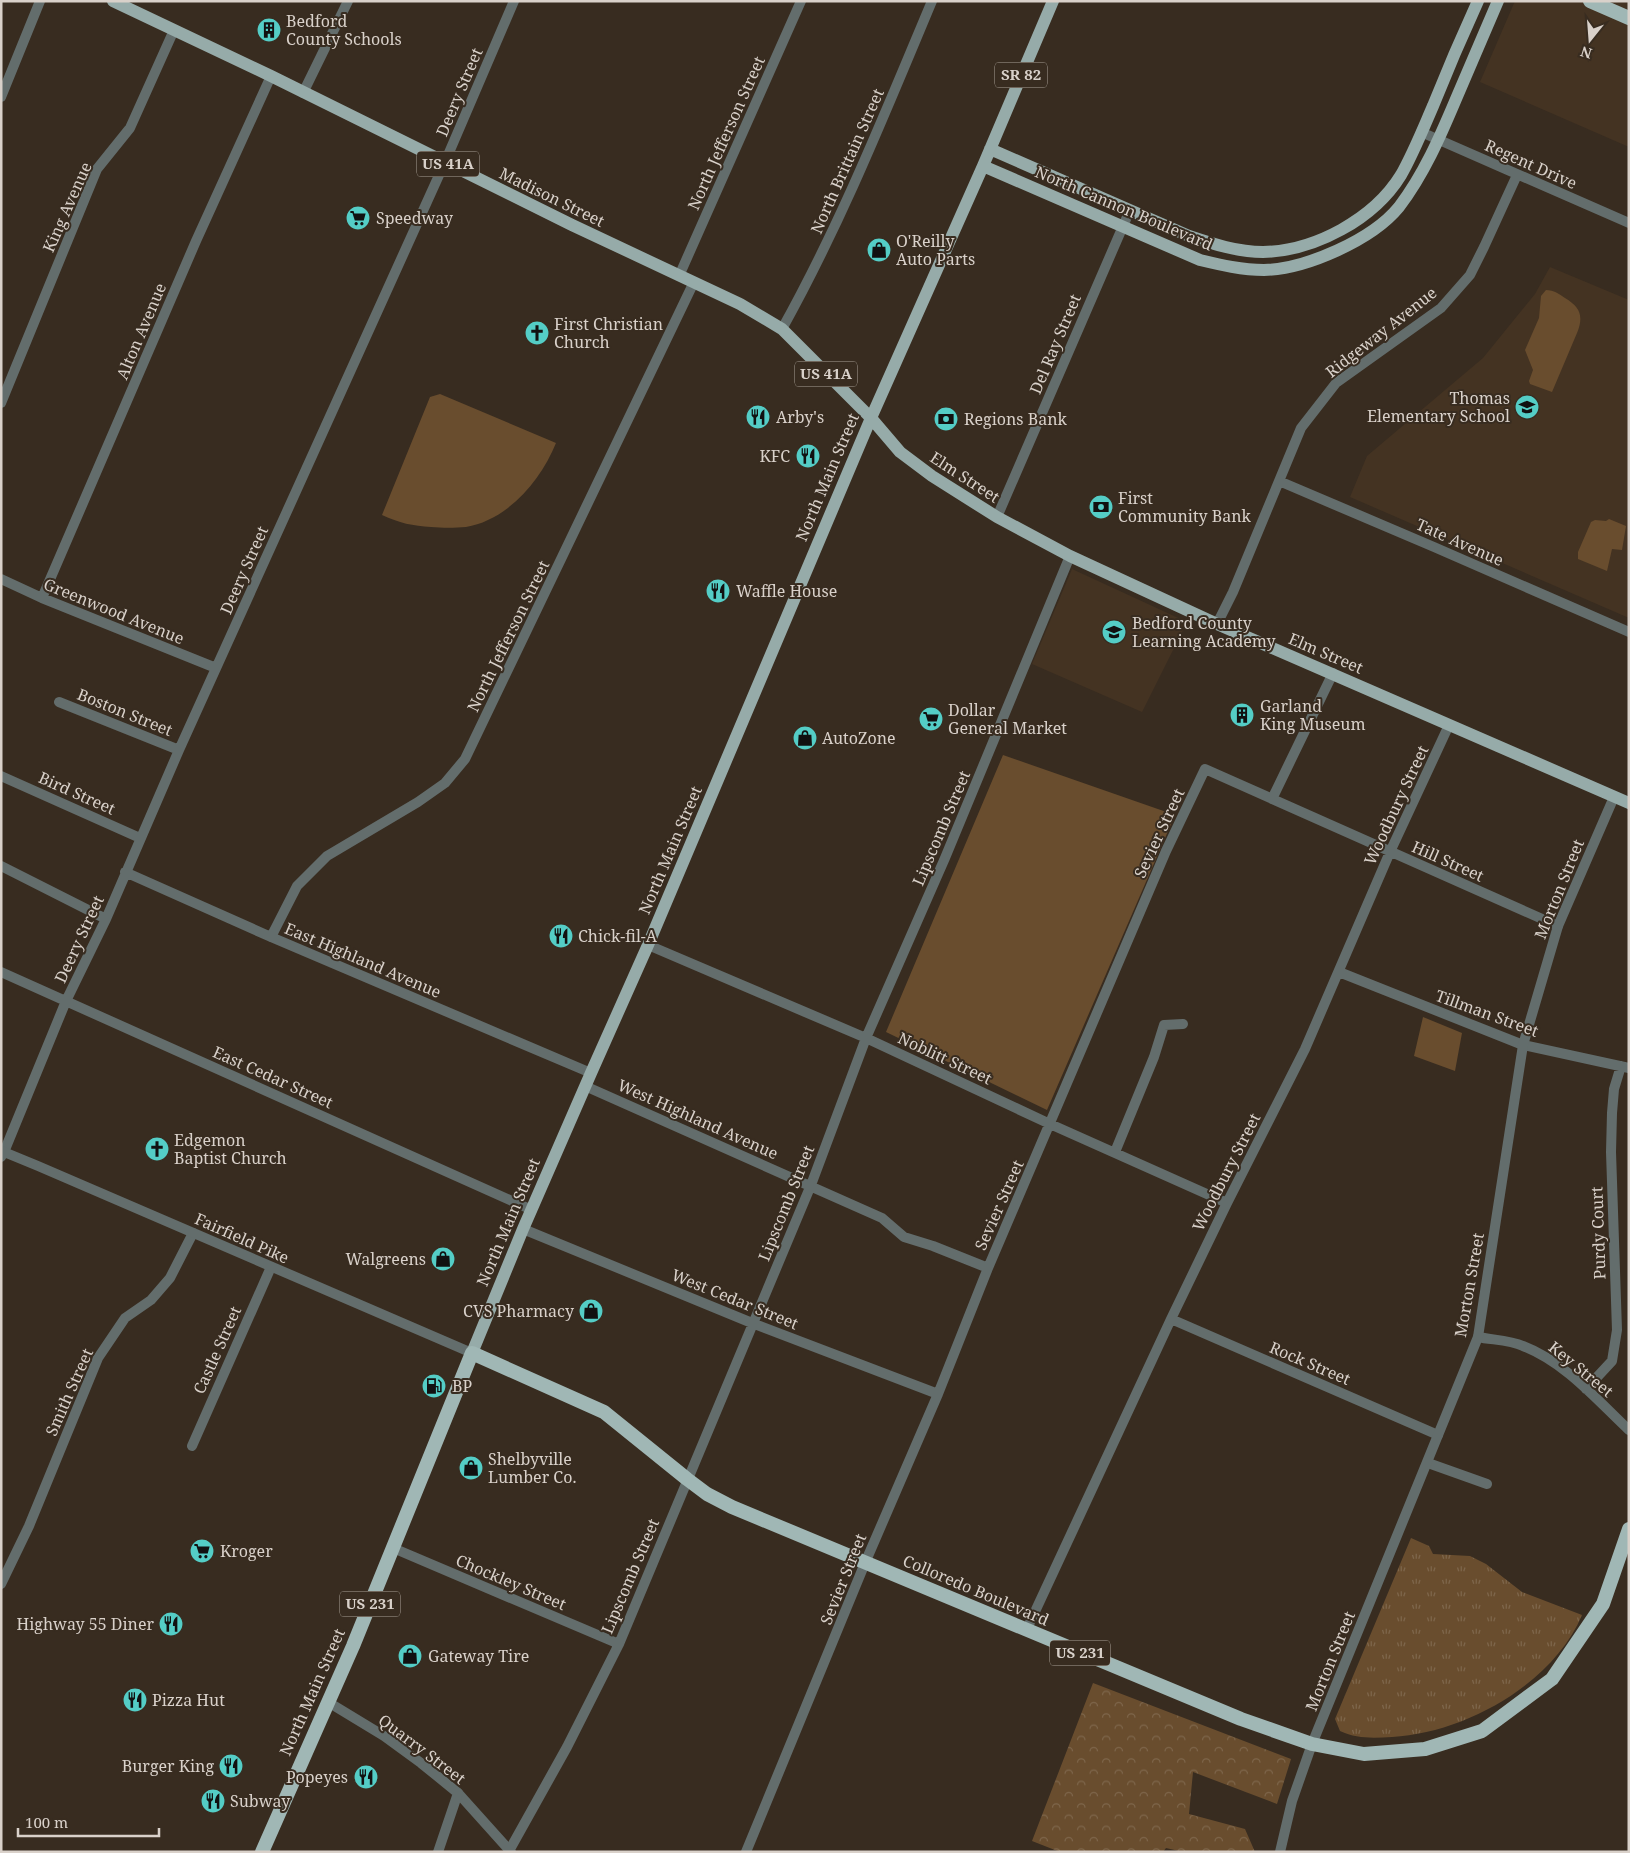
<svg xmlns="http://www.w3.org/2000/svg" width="1630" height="1853" font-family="'Noto Serif',serif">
	<defs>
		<pattern id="grass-tufts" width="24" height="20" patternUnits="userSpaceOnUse" patternTransform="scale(1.25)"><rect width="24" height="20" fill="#694d2e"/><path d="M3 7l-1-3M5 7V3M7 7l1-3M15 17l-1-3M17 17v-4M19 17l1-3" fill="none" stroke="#7e664b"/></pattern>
		<pattern id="forest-crowns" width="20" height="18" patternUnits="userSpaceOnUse" patternTransform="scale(1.25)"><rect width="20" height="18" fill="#694d2e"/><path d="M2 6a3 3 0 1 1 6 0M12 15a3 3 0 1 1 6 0" fill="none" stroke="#7e664b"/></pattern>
	</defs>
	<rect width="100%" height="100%" fill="#382c20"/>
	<path fill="#432" d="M1515,1H1629V147L1480,82Z
		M1550,267L1629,300V618L1350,497L1367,456L1483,358L1535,294Z
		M1072,569L1187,622L1142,712L1032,664Z"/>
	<path fill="url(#grass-tufts)" d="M1411,1538L1429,1546L1433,1554L1470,1556L1486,1564L1522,1592L1582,1615C1553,1684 1465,1733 1392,1737C1373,1738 1357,1739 1340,1731L1335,1719Z"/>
	<path fill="url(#forest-crowns)" d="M1093,1683L1291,1759L1277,1804L1193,1772L1189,1814L1245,1829L1255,1852H1183L1166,1848L1163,1852H1060L1032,1841Z"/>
	<path fill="#694d2e" d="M1546,290C1554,290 1559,294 1565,298C1580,307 1584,316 1577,333L1552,392L1530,384L1529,381L1533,370L1525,350L1539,318L1541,296Z
		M440,394L556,443C541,480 508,520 466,527C455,528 442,528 431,527C413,526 399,523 382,515L430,397Z
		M1609,519L1626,526L1622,550L1612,549L1607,571L1578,559V552L1591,522L1595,520L1606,521Z
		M1003,755L1175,815L1047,1110L886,1032Z
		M1423,1017L1462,1033L1455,1071L1414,1056Z"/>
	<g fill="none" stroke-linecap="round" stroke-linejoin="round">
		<path stroke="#636d6c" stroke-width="10" d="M303,93L348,1
			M1,97L40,1
			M1421,132L1629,223
			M679,276L801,1
			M782,329C841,223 885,113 932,1
			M1,403L97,169L130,128L174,30
			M1279,481L1434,547L1629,632
			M997,517L1130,210
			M1,579L42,598L216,668
			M42,598L196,241L271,76
			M1217,624L1233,592L1301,428L1336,383L1441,308L1470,275L1484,247L1517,175
			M59,702L179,750
			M1,776L140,838
			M1272,799L1333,673
			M1,866L106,919
			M125,872L271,937L591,1073
			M271,937L297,886L327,856L418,802L445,783L465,759L694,282
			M648,945L866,1038L1050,1124L1227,1203
			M1,972L532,1210
			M1339,972L1523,1045L1629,1068
			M585,1086L882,1218L904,1237L933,1246L988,1268
			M1,1151L4,1152L66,1001L106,919L179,750L445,162L514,1
			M1115,1152L1154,1057L1164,1025L1183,1024
			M523,1229L752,1323L938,1394
			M1171,1319L1438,1435
			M1478,1337C1492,1340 1510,1340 1523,1346C1565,1362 1597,1400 1629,1430
			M1586,1389L1612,1361L1617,1330L1611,1152L1612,1113L1614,1089L1621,1066
			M192,1446L271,1267
			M1428,1463L1487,1484
			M393,1548L619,1644
			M1,1584L29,1526L98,1358L125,1318L151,1300L170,1278L193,1233
			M1026,1631L1171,1319L1227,1203L1305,1049L1390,852L1449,725
			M458,1793L511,1852
			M509,1851L567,1747L619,1644L811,1185L866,1038L945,858L1070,556
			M746,1852L865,1563L938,1394L988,1268L1166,851L1205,769L1558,926"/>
		<path stroke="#636d6c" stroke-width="10" d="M1,1157L4,1152L38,1166L472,1353
			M328,1702L384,1736L421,1763L458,1793L438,1852
			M1280,1852L1292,1801L1312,1744L1478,1337L1523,1045L1558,926L1614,797"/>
		<path stroke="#96aba9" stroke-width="12" d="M113,1L271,76L572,225L740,304L782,329L871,418L900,452L932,476L997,517L1070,556L1217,624L1629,803
			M990,149L1189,236C1213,244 1238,252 1263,252C1315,251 1374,219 1401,175C1413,154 1423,129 1433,106C1447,71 1462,36 1478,1
			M983,166L1200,260C1221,265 1242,270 1264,270C1306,269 1372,240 1399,207C1424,174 1440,137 1456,99C1470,67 1484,34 1498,1
			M472,1353L523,1229L591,1073L648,945L871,418L983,166L1053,1"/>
		<path stroke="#a0b7b5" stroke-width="14" d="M1590,1L1629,18
			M262,1852L353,1646L472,1353L604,1412L687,1479L707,1494L732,1507L1241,1719L1312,1744L1364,1754L1425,1749L1482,1731L1552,1679L1603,1604L1629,1529"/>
	</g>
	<defs>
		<symbol id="building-disc" viewBox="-11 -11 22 22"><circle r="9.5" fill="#54cdc6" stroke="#382c20"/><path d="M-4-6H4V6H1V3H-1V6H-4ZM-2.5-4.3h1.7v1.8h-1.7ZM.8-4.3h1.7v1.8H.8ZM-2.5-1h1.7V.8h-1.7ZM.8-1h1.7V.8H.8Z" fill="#111"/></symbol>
		<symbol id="supermarket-disc" viewBox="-11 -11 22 22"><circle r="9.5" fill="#54cdc6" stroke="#382c20"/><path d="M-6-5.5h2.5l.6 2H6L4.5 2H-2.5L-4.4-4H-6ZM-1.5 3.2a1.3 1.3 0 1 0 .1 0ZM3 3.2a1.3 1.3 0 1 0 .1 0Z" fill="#111"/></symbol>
		<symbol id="shop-disc" viewBox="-11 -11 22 22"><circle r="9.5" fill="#54cdc6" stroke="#382c20"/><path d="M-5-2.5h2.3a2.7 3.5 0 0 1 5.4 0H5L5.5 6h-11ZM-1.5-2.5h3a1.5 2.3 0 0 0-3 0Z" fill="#111"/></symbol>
		<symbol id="church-disc" viewBox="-11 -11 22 22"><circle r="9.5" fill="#54cdc6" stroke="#382c20"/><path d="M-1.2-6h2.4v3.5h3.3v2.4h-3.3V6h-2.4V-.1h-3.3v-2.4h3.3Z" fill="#111"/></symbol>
		<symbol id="school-disc" viewBox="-11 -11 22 22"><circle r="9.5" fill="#54cdc6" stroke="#382c20"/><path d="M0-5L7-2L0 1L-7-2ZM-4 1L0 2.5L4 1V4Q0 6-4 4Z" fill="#111"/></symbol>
		<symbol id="restaurant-disc" viewBox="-11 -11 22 22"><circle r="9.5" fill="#54cdc6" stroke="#382c20"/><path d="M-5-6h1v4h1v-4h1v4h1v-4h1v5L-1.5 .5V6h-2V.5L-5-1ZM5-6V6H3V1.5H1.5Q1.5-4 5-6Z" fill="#111"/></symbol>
		<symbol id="bank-disc" viewBox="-11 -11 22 22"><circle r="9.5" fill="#54cdc6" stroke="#382c20"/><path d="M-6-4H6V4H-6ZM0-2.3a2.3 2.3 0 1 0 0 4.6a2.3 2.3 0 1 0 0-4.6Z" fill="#111"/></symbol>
		<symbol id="fuel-disc" viewBox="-11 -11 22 22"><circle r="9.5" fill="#54cdc6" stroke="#382c20"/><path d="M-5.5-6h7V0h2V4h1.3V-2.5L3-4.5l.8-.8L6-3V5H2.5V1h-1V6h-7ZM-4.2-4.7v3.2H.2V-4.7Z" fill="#111"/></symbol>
	</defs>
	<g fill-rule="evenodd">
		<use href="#building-disc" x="255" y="16" width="28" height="28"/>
		<use href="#supermarket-disc" x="344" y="204" width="28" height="28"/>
		<use href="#shop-disc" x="865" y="236" width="28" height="28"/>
		<use href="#church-disc" x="523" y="319" width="28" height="28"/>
		<use href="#school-disc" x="1513" y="393" width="28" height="28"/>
		<use href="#restaurant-disc" x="744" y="403" width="28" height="28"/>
		<use href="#bank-disc" x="932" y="405" width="28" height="28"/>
		<use href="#restaurant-disc" x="794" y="442" width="28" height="28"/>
		<use href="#bank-disc" x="1087" y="493" width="28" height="28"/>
		<use href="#restaurant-disc" x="704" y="577" width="28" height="28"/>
		<use href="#school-disc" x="1100" y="618" width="28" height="28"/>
		<use href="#building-disc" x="1228" y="701" width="28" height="28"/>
		<use href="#supermarket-disc" x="917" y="705" width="28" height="28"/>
		<use href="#shop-disc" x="791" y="724" width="28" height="28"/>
		<use href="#restaurant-disc" x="547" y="922" width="28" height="28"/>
		<use href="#church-disc" x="143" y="1135" width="28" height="28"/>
		<use href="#shop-disc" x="429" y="1245" width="28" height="28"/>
		<use href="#shop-disc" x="577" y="1297" width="28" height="28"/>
		<use href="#fuel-disc" x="420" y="1372" width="28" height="28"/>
		<use href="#shop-disc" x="457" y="1454" width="28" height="28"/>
		<use href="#supermarket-disc" x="188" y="1537" width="28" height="28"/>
		<use href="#restaurant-disc" x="157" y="1610" width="28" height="28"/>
		<use href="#shop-disc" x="396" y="1642" width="28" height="28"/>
		<use href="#restaurant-disc" x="121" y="1686" width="28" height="28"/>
		<use href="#restaurant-disc" x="217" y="1752" width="28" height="28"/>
		<use href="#restaurant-disc" x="352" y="1763" width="28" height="28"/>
		<use href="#restaurant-disc" x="199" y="1787" width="28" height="28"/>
	</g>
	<g text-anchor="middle" stroke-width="4" stroke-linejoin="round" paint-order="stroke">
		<g fill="#382c20" stroke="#a9a097" stroke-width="1">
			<rect x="995" y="62.5" width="52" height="25" rx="4"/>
			<rect x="417" y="151.5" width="62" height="25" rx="4"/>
			<rect x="795" y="361.5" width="62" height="25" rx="4"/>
			<rect x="340" y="1591.5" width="60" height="25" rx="4"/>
			<rect x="1050" y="1640.5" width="60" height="25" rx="4"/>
		</g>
		<g font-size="15" font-weight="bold" fill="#d9d1ca">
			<text x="1021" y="80">SR 82</text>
			<text x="448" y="169">US 41A</text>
			<text x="826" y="379">US 41A</text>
			<text x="370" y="1609">US 231</text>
			<text x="1080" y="1658">US 231</text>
		</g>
		<g font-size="16" fill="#d9d1ca" stroke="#382c20" text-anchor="start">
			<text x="286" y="27">Bedford<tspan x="286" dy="18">County Schools</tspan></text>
			<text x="376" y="224">Speedway</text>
			<text x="896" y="247">O'Reilly<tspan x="896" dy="18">Auto Parts</tspan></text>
			<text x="554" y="330">First Christian<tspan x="554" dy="18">Church</tspan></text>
			<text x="1510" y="404" text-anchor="end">Thomas<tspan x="1510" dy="18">Elementary School</tspan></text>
			<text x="776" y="423">Arby's</text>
			<text x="964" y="425">Regions Bank</text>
			<text x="790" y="462" text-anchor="end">KFC</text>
			<text x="1118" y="504">First<tspan x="1118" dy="18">Community Bank</tspan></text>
			<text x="736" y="597">Waffle House</text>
			<text x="1132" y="629">Bedford County<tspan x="1132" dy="18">Learning Academy</tspan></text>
			<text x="1260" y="712">Garland<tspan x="1260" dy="18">King Museum</tspan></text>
			<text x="948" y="716">Dollar<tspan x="948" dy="18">General Market</tspan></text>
			<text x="822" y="744">AutoZone</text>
			<text x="578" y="942">Chick-fil-A</text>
			<text x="174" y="1146">Edgemon<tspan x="174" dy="18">Baptist Church</tspan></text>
			<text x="426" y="1265" text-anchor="end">Walgreens</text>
			<text x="574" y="1317" text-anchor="end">CVS Pharmacy</text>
			<text x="452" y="1392">BP</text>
			<text x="488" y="1465">Shelbyville<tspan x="488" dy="18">Lumber Co.</tspan></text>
			<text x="220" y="1557">Kroger</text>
			<text x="154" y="1630" text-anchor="end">Highway 55 Diner</text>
			<text x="428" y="1662">Gateway Tire</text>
			<text x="152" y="1706">Pizza Hut</text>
			<text x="214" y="1772" text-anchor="end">Burger King</text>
			<text x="348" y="1783" text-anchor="end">Popeyes</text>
			<text x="230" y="1807">Subway</text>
		</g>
		<g font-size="16" fill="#d9d1ca" stroke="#382c20">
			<text transform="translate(459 92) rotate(-67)" y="6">Deery Street</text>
			<text transform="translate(726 133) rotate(-66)" y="6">North Jefferson Street</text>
			<text transform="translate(847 161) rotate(-66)" y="6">North Brittain Street</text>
			<text transform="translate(1531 164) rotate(24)" y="6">Regent Drive</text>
			<text transform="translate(552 197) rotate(26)" y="6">Madison Street</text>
			<text transform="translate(67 207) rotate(-66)" y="6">King Avenue</text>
			<text transform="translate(1124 208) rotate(23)" y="6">North Cannon Boulevard</text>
			<text transform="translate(141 331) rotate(-67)" y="6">Alton Avenue</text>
			<text transform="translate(1381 332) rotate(-38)" y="6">Ridgeway Avenue</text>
			<text transform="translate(1055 344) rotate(-67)" y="6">Del Ray Street</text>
			<text transform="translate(827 477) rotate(-67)" y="6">North Main Street</text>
			<text transform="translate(965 477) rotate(33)" y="6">Elm Street</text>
			<text transform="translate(1460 542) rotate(24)" y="6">Tate Avenue</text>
			<text transform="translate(244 570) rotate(-66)" y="6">Deery Street</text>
			<text transform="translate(114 611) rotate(22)" y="6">Greenwood Avenue</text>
			<text transform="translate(508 636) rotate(-64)" y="6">North Jefferson Street</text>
			<text transform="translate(1326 653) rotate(23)" y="6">Elm Street</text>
			<text transform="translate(125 712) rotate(22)" y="6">Boston Street</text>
			<text transform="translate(77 793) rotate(24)" y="6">Bird Street</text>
			<text transform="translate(1396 805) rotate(-65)" y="6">Woodbury Street</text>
			<text transform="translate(941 828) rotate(-67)" y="6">Lipscomb Street</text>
			<text transform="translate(1159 833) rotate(-65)" y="6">Sevier Street</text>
			<text transform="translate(670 850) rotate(-67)" y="6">North Main Street</text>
			<text transform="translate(1448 861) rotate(24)" y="6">Hill Street</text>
			<text transform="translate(1559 889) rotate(-68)" y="6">Morton Street</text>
			<text transform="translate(79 939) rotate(-65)" y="6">Deery Street</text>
			<text transform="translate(363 960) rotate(23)" y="6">East Highland Avenue</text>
			<text transform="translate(1487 1013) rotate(20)" y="6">Tillman Street</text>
			<text transform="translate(945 1058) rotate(25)" y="6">Noblitt Street</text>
			<text transform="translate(273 1077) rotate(24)" y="6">East Cedar Street</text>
			<text transform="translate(698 1119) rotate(24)" y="6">West Highland Avenue</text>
			<text transform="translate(1226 1172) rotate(-63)" y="6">Woodbury Street</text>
			<text transform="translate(786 1203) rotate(-68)" y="6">Lipscomb Street</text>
			<text transform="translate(999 1205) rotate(-66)" y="6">Sevier Street</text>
			<text transform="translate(508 1222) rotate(-67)" y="6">North Main Street</text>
			<text transform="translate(1598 1233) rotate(-92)" y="6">Purdy Court</text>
			<text transform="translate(242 1238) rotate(24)" y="6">Fairfield Pike</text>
			<text transform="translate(1469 1285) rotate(-80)" y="6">Morton Street</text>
			<text transform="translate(735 1299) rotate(22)" y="6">West Cedar Street</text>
			<text transform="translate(217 1350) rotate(-66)" y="6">Castle Street</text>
			<text transform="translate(1310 1363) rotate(23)" y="6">Rock Street</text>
			<text transform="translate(1581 1369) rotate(39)" y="6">Key Street</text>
			<text transform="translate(69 1392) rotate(-66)" y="6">Smith Street</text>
			<text transform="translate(630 1576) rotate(-67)" y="6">Lipscomb Street</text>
			<text transform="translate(843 1579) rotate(-68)" y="6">Sevier Street</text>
			<text transform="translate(511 1582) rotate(23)" y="6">Chockley Street</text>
			<text transform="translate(976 1590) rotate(23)" y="6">Colloredo Boulevard</text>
			<text transform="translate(1330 1661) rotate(-68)" y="6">Morton Street</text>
			<text transform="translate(312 1692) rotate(-66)" y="6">North Main Street</text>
			<text transform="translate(422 1749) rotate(37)" y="6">Quarry Street</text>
		</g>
	</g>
	<rect width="1630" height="1853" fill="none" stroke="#d9d1ca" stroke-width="5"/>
	<g transform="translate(1590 40) rotate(197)" stroke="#382c20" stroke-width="4" paint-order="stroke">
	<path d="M0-4L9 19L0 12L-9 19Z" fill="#d9d1ca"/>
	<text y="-8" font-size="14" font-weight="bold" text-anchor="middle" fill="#d9d1ca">N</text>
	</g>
	<path d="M18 1828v8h141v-8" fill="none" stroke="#d9d1ca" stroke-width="2.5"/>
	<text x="25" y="1828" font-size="15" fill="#d9d1ca" stroke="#382c20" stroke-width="4" paint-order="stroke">100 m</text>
</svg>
